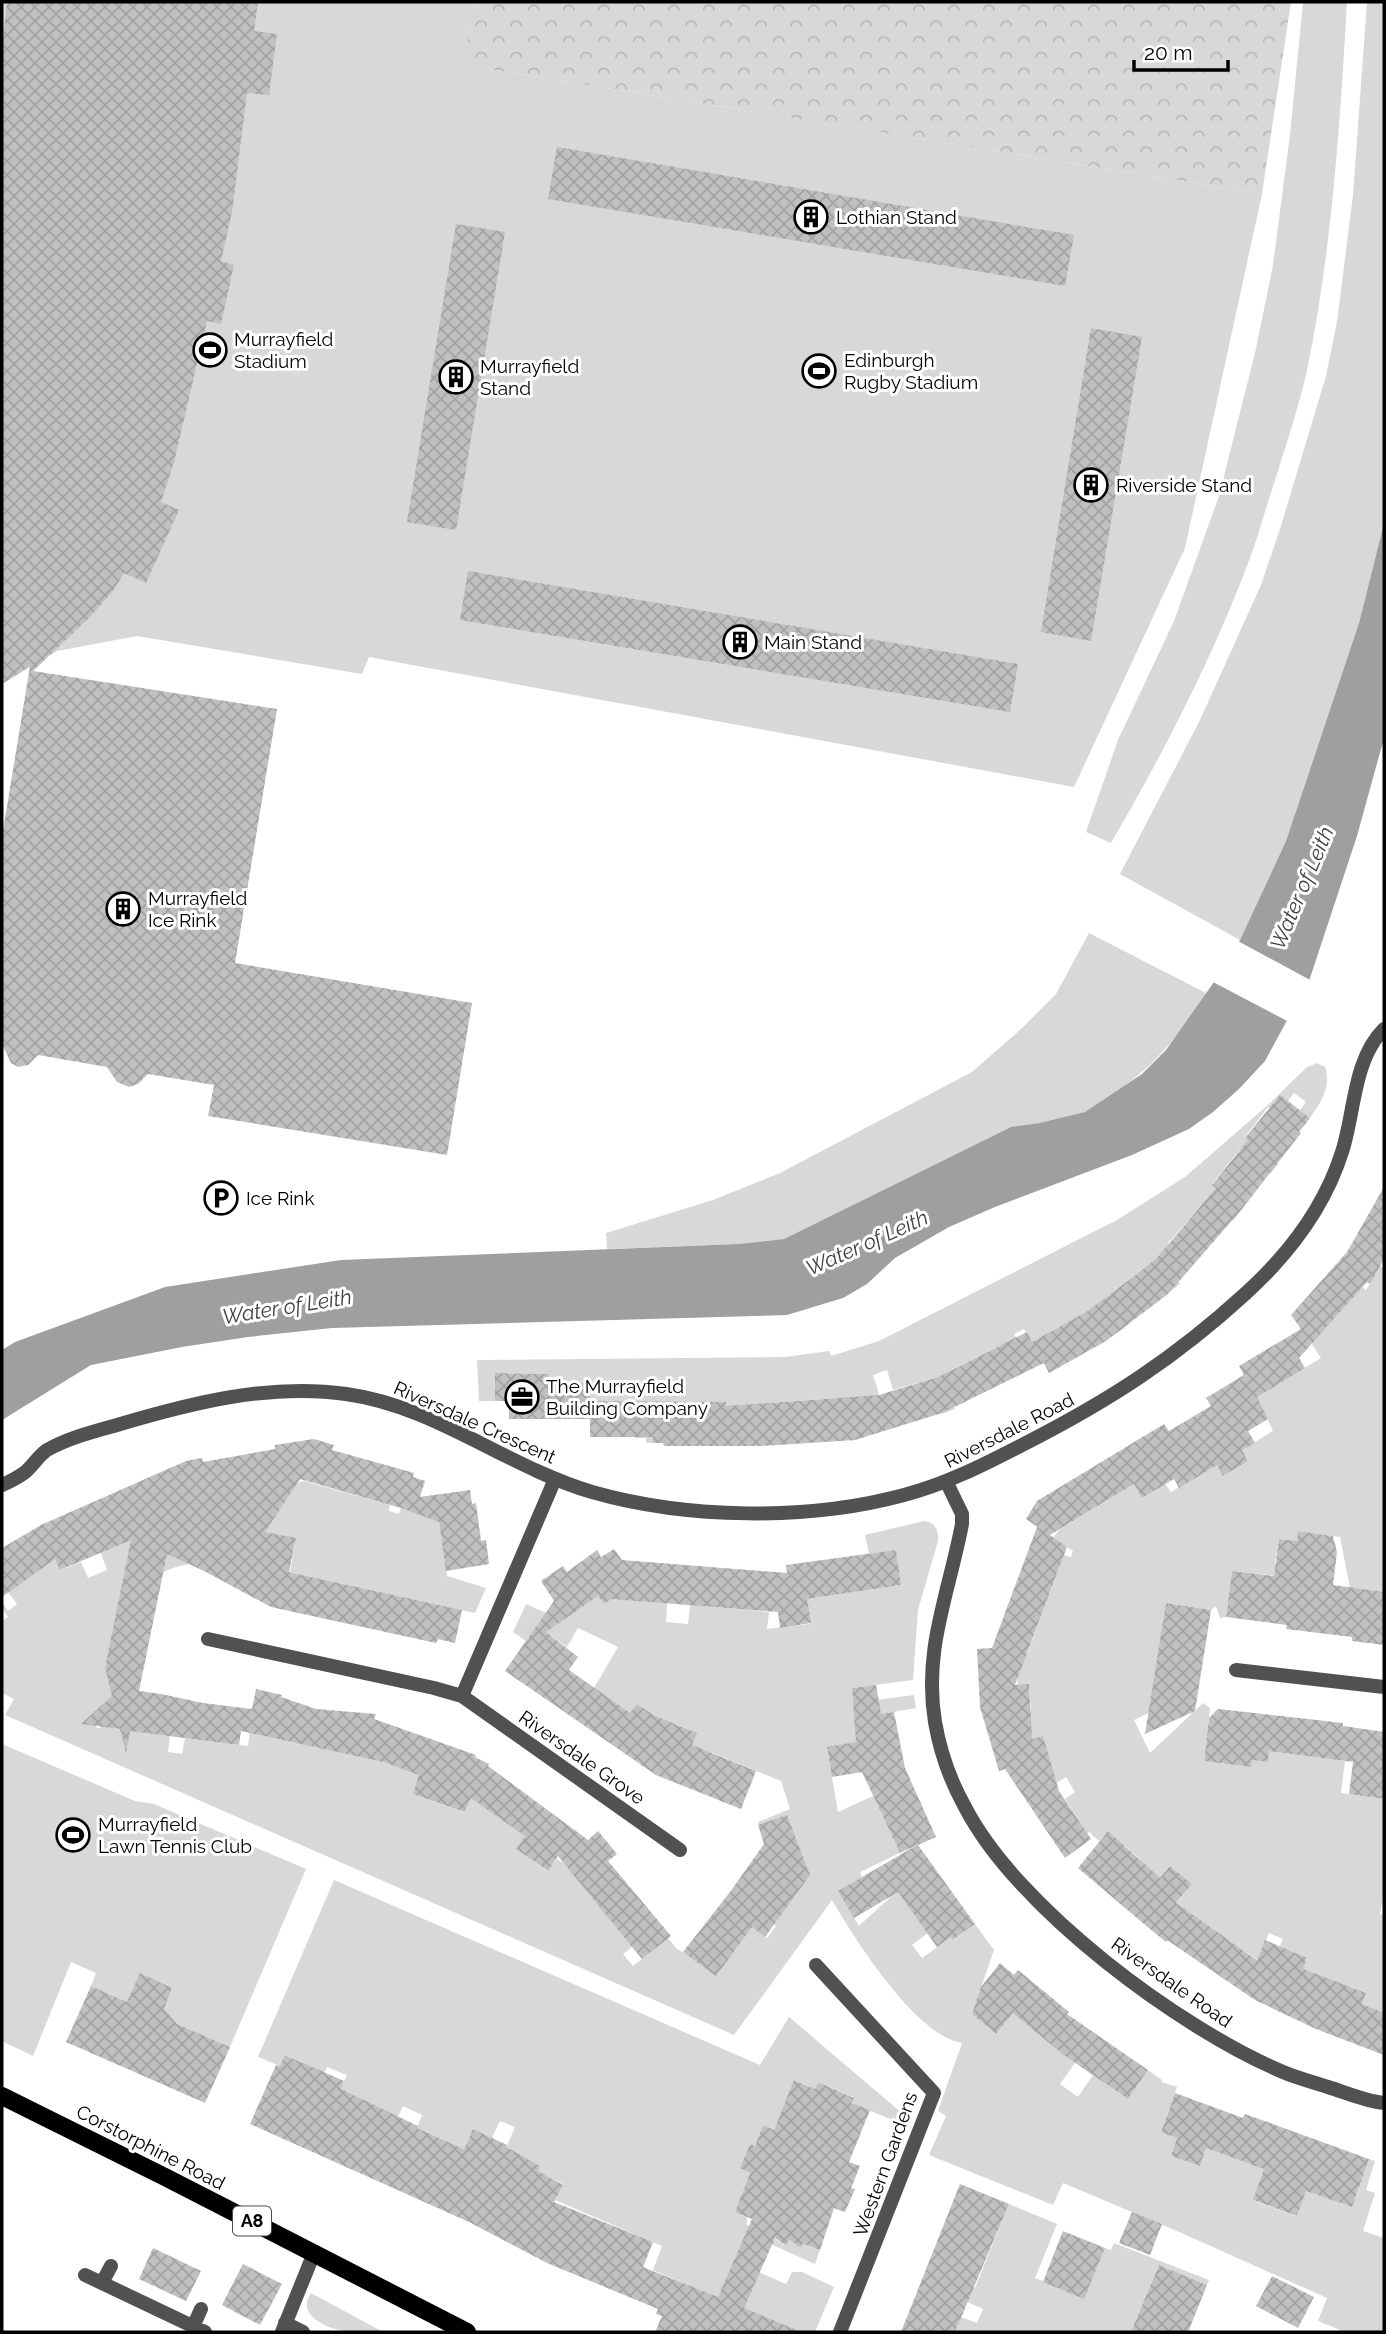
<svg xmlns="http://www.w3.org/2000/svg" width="1386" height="2334" font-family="Raleway,sans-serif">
	<defs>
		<pattern id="park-crowns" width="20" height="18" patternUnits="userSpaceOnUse" patternTransform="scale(1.75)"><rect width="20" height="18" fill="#d8d8d8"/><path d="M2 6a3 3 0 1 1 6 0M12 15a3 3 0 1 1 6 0" fill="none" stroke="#b8b8b8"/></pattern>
		<pattern id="building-cross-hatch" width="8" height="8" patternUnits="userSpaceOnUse" patternTransform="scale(1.75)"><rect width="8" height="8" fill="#c0c0c0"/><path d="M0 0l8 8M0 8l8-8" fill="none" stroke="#a3a3a3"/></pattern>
	</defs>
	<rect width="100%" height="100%" fill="#fff"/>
	<path fill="#d8d8d8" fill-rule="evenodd" d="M2,2H474L465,65L1262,194L1185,548L1074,787L369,657L362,674L137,636L57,651L2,684Z
		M1303,2H1347C1340,123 1332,251 1307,370C1299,406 1287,442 1276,477C1267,504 1260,531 1250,558C1213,657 1164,752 1111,843L1086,832L1118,740L1174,621L1219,496L1255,353L1273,265L1290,135Z
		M1367,2H1384V523L1359,623L1286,841L1240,940L1120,874L1199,722L1261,585L1280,529L1326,376L1337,322L1353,195Z
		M1089,933L1206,993C1175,1040 1156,1066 1108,1097C1100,1102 1093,1108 1085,1112C1063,1121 1035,1124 1011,1127L784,1239L738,1244L607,1249L606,1233L713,1200L780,1173L972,1072L1021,1029L1056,994Z
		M1317,1063L1325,1067C1332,1086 1320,1104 1310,1118L1300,1110L1306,1102L1294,1093L1288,1101L1270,1108L1268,1107L1245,1137L1278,1164L1271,1173L1240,1149L1212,1184L1242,1209L1234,1220L1213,1202L1199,1208L1168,1243L1173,1248L1178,1281L1180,1284L1167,1294L1145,1267L1102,1300L1124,1328L1097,1346L1080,1316L1032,1342L1024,1329L1014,1334L1032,1368L1001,1345L949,1371L965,1402L954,1407L955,1409L942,1414L931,1379L893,1390L887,1370L873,1375L879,1394L856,1401L867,1436L851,1441L836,1398L743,1405L746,1443L653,1403V1443H646V1438H635V1402L590,1401V1383L548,1386V1374L496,1373L495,1401H479L477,1360L785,1357L829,1351L831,1356L879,1341L1117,1220L1185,1177L1268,1105L1307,1067Z
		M1380,1266L1384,1268V1592L1350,1588L1340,1537L1299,1531L1295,1559L1279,1576L1232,1571L1226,1617L1220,1618L1216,1606L1211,1610L1166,1603L1151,1702L1159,1708L1134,1720L1150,1753L1203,1703L1210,1708L1204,1761L1251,1767L1252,1760L1268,1762L1269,1751L1345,1761L1341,1793L1384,1799V1797V1894L1380,1914L1384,1915V2013L1362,2004L1366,1993L1345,1985L1298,1979L1307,1959L1291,1951L1271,1967L1283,1939L1269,1933L1257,1959L1175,1905L1192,1884L1170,1866L1153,1887L1130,1870L1140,1859L1125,1846L1115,1856L1118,1841L1108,1831L1099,1841L1089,1832L1084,1837L1077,1830L1082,1825L1065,1799L1075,1792L1066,1777L1055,1784L1043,1736L1029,1740L1021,1713L1031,1710L1029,1685H1018L1016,1660L1028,1652L1064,1555L1071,1557L1073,1551L1053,1538L1059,1530L1134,1484L1142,1498L1165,1484L1171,1492L1217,1465L1223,1476L1248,1461L1242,1450L1273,1431L1257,1397L1321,1358L1307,1337L1326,1328L1362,1287L1366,1290ZM1279,1539L1291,1540L1288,1565L1275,1563Z
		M304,1481L390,1505L389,1511L399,1514L401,1508L421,1515L437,1509L447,1576L486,1588L475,1613L290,1572L296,1538L176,1567L163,1572L142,1568L139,1579L124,1577L105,1666L110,1667L108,1679L110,1685L122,1687L89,1718L98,1729L145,1692L113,1728L170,1736L168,1752L182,1754L185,1738L248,1746L252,1709L261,1735L363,1757L364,1755L420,1774L413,1794L463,1812L474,1792L525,1836L516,1849L547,1871L557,1859L565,1864L568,1861L633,1946L623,1954L633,1966L668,1938L677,1949L685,1953L752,1927L767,1938L776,1926L761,1915L804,1859L787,1816L758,1825V1822L790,1809L781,1781L713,1753L690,1749L696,1733L676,1724L654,1746L643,1767L640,1765L662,1721L637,1704L630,1713L594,1688L618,1647L578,1628L567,1647L537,1626L526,1641L513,1632L526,1604L562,1620L598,1596L604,1604L619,1594L643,1601L667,1603L666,1622L688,1624L690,1605L769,1612L767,1629L810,1624L807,1599L901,1585L896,1550L869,1554L865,1535L924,1521C935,1522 939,1531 938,1541L918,1610L913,1680L852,1688L853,1703L914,1695L916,1708L859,1718L863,1741L827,1748L838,1812L873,1796L900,1853L860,1872L862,1877L839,1892L859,1926L897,1891L928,1933L912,1945L922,1958L951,1937L954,1940L975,1924L994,1950L972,2014L996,2034L1013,2013L1075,2063L1060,2084L1078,2097L1093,2075L1128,2099L1148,2070L1162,2080V2082L1177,2087L1161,2131L1177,2138L1171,2156L1200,2166L1206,2148L1250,2164L1266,2121L1279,2127L1254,2201L1296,2216L1306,2191L1352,2207L1369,2159L1375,2161L1366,2190L1375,2193L1363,2231L1384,2238V2332H1339L1340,2330L1318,2321L1327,2298L1177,2231L1063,2183L1053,2205L929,2155L946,2116L938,2111L962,2043C915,2035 855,1939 832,1900L734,2035L5,1715L14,1699L2,1693V1621L8,1617L2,1608V1602L8,1611L17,1604L8,1592L54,1557L61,1570L81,1562L88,1578L107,1570L96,1539L286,1500L289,1495L288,1485Z
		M2,1744L135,1801L154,1804L306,1869L230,2047L161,2017L172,1988L140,1974L127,2002L91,1986L96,1973L71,1962L33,2056L2,2041Z
		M334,1880L760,2065L789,2017L903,2114L900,2123L851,2103L853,2097L818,2082L815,2089L795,2080L774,2130L763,2125L755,2146L750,2144L740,2168L750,2173L735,2212L747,2217V2225L757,2227L784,2245L790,2240L820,2250L815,2264L746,2233L734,2261L786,2284L792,2272H802L834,2287L815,2332H787L789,2328L653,2270L662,2246L555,2200L563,2184L540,2173L532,2188L540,2166L506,2148L515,2127L500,2121L492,2138L473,2129L464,2149L417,2128L422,2115L403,2106L397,2119L373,2108L374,2105L339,2093L347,2075L327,2067L319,2084L299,2075L304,2063L286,2055L280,2066L258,2057Z
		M1009,2204L1057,2224L1035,2278L1084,2298L1105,2248L1111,2250L1114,2243L1209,2280L1207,2285L1159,2265L1131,2332H955L961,2317L977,2323L983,2309L956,2297L961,2283L975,2288Z
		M311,2293L383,2332C357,2332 327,2334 310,2314C305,2306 306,2301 311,2293Z"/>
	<path fill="url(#park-crowns)" d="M474,2H1291L1262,194L464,65Z"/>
	<path fill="#9f9f9f" d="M1384,523V738L1357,836L1310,978L1265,1061L1239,1089L1213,1112L1189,1129L1132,1155L995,1207L949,1227L895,1258L867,1284L843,1298L787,1315L332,1328L248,1337L182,1347L91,1365L2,1420V1350L15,1342L165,1287L341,1260L738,1244L784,1239L1011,1127L1040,1123L1085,1112L1142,1074L1166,1050L1214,982L1240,940L1286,841L1359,623Z"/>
	<path fill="#fff" d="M1236,940L1312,981L1291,1023L1211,981Z"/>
	<path fill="url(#building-cross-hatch)" d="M7,2H258L254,31L277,34L269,95L247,93L232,212L221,261L234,265L221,324L207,321L174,462L161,502L179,510L146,583L124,573L113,591L88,619L33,671L277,709L235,963L472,1003L447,1155L208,1116L214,1085L148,1074L138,1084L129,1087L117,1082L107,1067L38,1055L28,1065L18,1067L11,1063L2,1044V837L30,666L2,684V52Z
		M557,147L1074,235L1065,286L548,199Z
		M456,224L505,232L456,530L407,522Z
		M1091,328L1142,337L1091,641L1041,632Z
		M468,571L1018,664L1010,712L460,620Z
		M1280,1095L1310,1118L1299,1132L1301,1133L1242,1209L1168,1294L1106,1341L1049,1373L1044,1363L942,1413L855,1440L761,1446H664L663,1443H653V1437H590V1406V1419H509V1401H495V1373L548,1374V1382L590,1383V1401L726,1402V1406L879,1395L938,1377L1027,1332L1032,1342L1088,1311L1156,1259L1216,1188L1212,1185L1248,1140L1245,1138Z
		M1384,1187V1259L1370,1284L1367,1282L1299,1358L1305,1368L1257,1397L1268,1419L1248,1431L1255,1443L1242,1450L1248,1461L1223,1476L1217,1465L1179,1488L1174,1479L1142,1498L1134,1484L1050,1535L1067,1547L1015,1685L1029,1684L1032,1739L1043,1736L1059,1791L1091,1839L1065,1858L1005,1769L999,1771L980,1707L977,1649L992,1648L1037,1527L1042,1530L1026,1519L1037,1501L1164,1424L1169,1431L1211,1406L1206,1398L1244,1375L1239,1366L1301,1329L1291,1315L1347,1252Z
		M314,1439L334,1445L332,1450L414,1473L413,1477L425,1481L420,1497L470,1490L472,1504L476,1503L481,1541L486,1540L489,1564L446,1571L439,1522L401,1508L300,1479L265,1532L296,1538L289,1572L462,1610L455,1643L438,1639L436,1643L271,1607L206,1572L167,1554L139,1691L161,1694L203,1703L252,1709L256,1689L282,1695L281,1697L316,1709L376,1714L374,1719L476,1755L475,1757L489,1764L488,1766L588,1840L598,1831L617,1854L608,1861L671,1936L642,1959L558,1856L548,1871L516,1849L525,1836L471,1798L464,1812L413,1794L419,1775L384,1762L241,1731L239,1745L130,1731L126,1753L120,1729L81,1724L112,1696L105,1667L131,1540L60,1570L55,1559L2,1597V1548L41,1525L186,1461L202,1458L203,1462L275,1449V1445Z
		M1298,1531L1333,1536L1337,1552L1333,1585L1384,1592V1645L1352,1641V1637L1286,1629L1287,1625L1226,1617L1232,1571L1274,1576L1279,1539L1297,1541Z
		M614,1549L622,1560L787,1573L786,1565L896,1550L901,1585L807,1599L811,1623L780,1628L778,1612L612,1599L604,1604L598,1596L546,1632L578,1657L569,1670L630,1713L637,1704L655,1716L697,1733L692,1745L756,1771L741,1809L656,1775L505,1671L554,1601L541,1581L563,1566L567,1572L597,1550L601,1557Z
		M1166,1603L1211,1610L1195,1711L1145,1734Z
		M876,1685L881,1714L894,1712L905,1768L936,1837L918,1845L975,1924L953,1940L951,1937L937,1947L898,1892L854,1918L838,1891L917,1845L900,1853L862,1772L832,1777L827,1747L856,1742L852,1688Z
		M1218,1709L1343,1723V1726L1384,1732V1799L1349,1794L1353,1762L1269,1751L1268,1762L1252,1760L1251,1767L1204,1761L1209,1718Z
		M787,1815L810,1875L765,1937L752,1927L716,1976L683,1952L730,1892L764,1844L758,1825Z
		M1108,1831L1160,1878L1170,1866L1192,1884L1176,1903L1257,1960L1265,1940L1307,1958L1303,1969L1366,1993L1362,2004L1384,2013V2055L1316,2029L1255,2000L1167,1940L1166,1942L1144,1924L1078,1868Z
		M1000,1963L1014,1975L1018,1970L1069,2012L1067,2014L1148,2070L1128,2099L1065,2056L1013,2013L996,2034L972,2014L981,1987Z
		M140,1973L172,1988L164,2009L177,2024L230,2047L205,2103L66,2042L91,1986L127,2002Z
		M285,2055L344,2081L341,2089L418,2126L417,2128L464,2149L473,2129L507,2145L506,2147L540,2166L538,2171L563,2185L554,2202L653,2242L643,2267L718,2297L752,2219L735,2212L750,2173L740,2168L750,2144L755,2146L763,2125L774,2130L794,2080L815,2089L818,2082L854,2098L851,2103L870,2110L849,2162L860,2166L851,2188L855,2189L845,2212L834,2208L820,2250L803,2244L800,2247L790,2240L785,2245L775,2238L744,2308L801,2332H655L662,2316L656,2314L658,2309L547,2263L469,2222L250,2124L276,2065L280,2066Z
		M1175,2093L1243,2118L1245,2114L1369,2159L1352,2207L1306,2191L1297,2216L1253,2200L1264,2169L1206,2148L1200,2166L1171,2156L1177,2138L1161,2132Z
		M960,2184L1009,2204L955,2332H901Z
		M1132,2212L1162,2224L1150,2255L1119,2243Z
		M1063,2231L1105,2248L1084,2299L1043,2282Z
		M153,2248L201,2271L186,2301L139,2279Z
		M243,2264L282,2284L260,2325L222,2305Z
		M1159,2265L1207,2285L1188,2332H1131Z
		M1272,2276L1314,2297L1298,2328L1256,2306Z"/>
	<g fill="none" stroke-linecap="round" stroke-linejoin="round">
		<path stroke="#515151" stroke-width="14" d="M946,1481L962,1514V1524C949,1593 923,1650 935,1722C940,1751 951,1782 965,1807C1017,1908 1179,2028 1283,2072C1297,2078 1313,2082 1328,2087C1347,2093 1365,2101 1384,2103
			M2,1485C9,1482 17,1478 24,1473C32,1467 38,1456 47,1450C68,1438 95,1431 117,1425C191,1403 269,1383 346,1394C435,1406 507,1467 592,1492C687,1519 808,1521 904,1495C947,1484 987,1463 1026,1443C1110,1400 1175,1358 1245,1294C1288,1255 1324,1209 1342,1152C1355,1112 1353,1060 1384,1029
			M208,1639L434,1688L462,1696L680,1850
			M1236,1670L1384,1687
			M462,1696L555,1479
			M816,1965L934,2093L840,2332
			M85,2275L205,2332
			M102,2283L111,2266
			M285,2323L303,2332
			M193,2327L201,2309
			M282,2332L314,2253"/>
		<path stroke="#000" stroke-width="18" d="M2,2096L165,2177L467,2332"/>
	</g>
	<defs>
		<symbol id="building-ring" viewBox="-11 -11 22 22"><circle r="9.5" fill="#fff" stroke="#000" stroke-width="1.5"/><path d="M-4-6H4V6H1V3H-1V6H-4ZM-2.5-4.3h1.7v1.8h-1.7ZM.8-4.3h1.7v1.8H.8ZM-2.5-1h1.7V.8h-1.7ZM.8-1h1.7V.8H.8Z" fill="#000"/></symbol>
		<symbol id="stadium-ring" viewBox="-11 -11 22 22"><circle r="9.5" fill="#fff" stroke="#000" stroke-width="1.5"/><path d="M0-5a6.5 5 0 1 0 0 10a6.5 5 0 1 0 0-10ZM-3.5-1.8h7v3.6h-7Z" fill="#000"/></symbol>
		<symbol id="parking-ring" viewBox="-11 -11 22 22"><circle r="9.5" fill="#fff" stroke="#000" stroke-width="1.5"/><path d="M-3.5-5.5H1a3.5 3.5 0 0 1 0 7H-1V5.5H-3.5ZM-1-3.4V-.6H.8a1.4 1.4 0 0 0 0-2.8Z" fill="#000"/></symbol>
		<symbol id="office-ring" viewBox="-11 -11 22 22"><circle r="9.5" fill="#fff" stroke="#000" stroke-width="1.5"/><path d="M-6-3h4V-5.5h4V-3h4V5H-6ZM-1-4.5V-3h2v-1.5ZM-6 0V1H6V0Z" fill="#000"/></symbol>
	</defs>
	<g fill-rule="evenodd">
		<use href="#building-ring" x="792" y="198" width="38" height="38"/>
		<use href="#stadium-ring" x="191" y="331" width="38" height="38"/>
		<use href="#stadium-ring" x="800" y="352" width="38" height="38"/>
		<use href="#building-ring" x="437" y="358" width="38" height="38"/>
		<use href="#building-ring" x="1072" y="466" width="38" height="38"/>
		<use href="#building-ring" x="721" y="623" width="38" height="38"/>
		<use href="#building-ring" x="104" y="890" width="38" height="38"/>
		<use href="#parking-ring" x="202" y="1179" width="38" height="38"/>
		<use href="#office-ring" x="503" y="1378" width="38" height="38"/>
		<use href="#stadium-ring" x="54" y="1816" width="38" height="38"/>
	</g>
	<g text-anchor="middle" stroke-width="6" stroke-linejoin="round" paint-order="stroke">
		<rect fill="#fff" stroke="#4c4c4c" stroke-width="2" x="233" y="2206.5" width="38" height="29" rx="5"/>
		<g font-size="18" font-weight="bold" fill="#000">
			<text x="252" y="2227">A8</text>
		</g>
		<g font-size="19" fill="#000" stroke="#fff" text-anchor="start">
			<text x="836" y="224">Lothian Stand</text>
			<text x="234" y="346">Murrayfield<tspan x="234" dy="22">Stadium</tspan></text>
			<text x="844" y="367">Edinburgh<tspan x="844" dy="22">Rugby Stadium</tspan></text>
			<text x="480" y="373">Murrayfield<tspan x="480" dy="22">Stand</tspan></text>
			<text x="1116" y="492">Riverside Stand</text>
			<text x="764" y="649">Main Stand</text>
			<text x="148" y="905">Murrayfield<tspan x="148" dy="22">Ice Rink</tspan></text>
			<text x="246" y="1205">Ice Rink</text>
			<text x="546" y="1393">The Murrayfield<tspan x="546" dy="22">Building Company</tspan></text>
			<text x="98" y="1831">Murrayfield<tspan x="98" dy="22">Lawn Tennis Club</tspan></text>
		</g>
		<g font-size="19" fill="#000" stroke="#fff">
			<text transform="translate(475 1422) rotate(24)" y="7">Riversdale Crescent</text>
			<text transform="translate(1009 1430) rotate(-27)" y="7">Riversdale Road</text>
			<text transform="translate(582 1757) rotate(35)" y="7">Riversdale Grove</text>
			<text transform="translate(1172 1982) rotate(35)" y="7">Riversdale Road</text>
			<text transform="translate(151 2147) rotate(27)" y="7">Corstorphine Road</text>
			<text transform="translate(885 2164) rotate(-70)" y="7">Western Gardens</text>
		</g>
		<g font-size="21" font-style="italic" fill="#404040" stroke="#fff">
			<text transform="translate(1302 888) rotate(-67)" y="7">Water of Leith</text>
			<text transform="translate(867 1243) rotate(-24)" y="7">Water of Leith</text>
			<text transform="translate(287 1307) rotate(-9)" y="7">Water of Leith</text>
		</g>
	</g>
	<rect width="1386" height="2334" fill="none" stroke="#000000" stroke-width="7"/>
	<path d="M1134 60v10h94v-10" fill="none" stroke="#000000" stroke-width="3.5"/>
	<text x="1144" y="60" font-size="21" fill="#000000" stroke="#ffffff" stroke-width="5" paint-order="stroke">20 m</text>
</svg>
